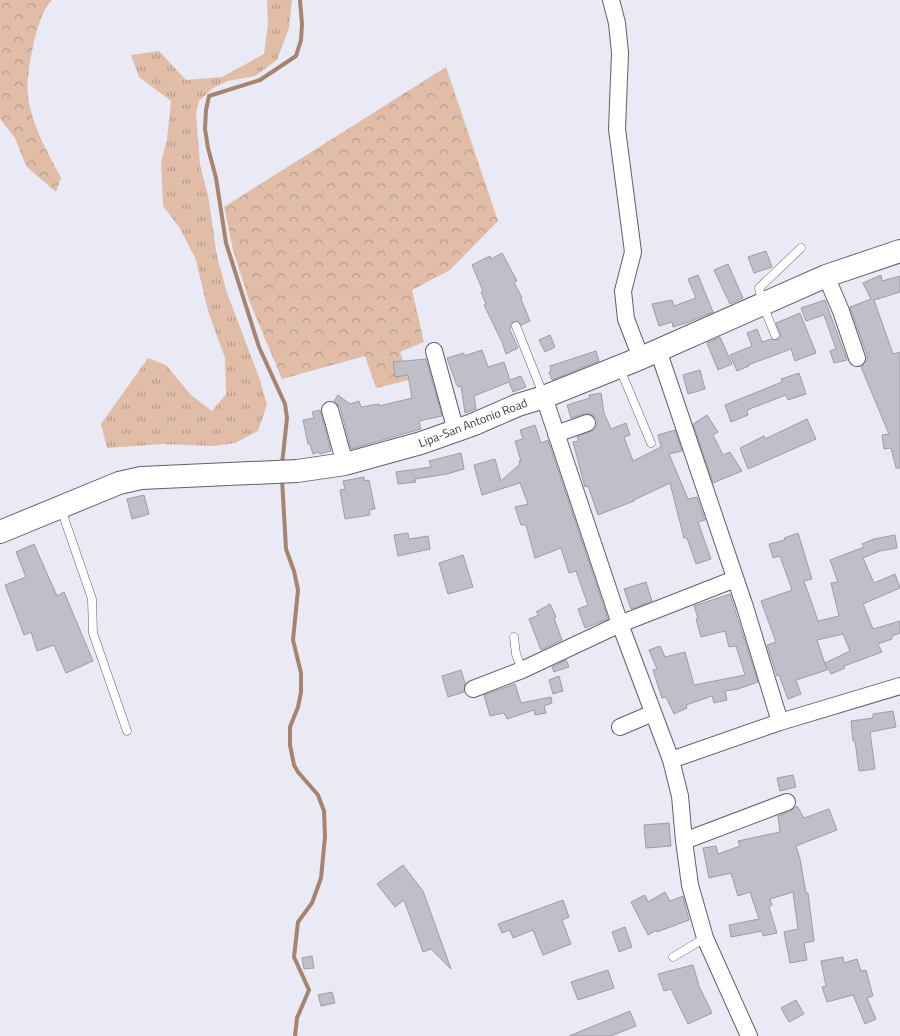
<svg xmlns="http://www.w3.org/2000/svg" width="900" height="1036" font-family="'Titillium Web',sans-serif">
	<defs>
		<pattern id="grass-tufts" width="24" height="20" patternUnits="userSpaceOnUse" patternTransform="scale(1.25)"><rect width="24" height="20" fill="#e1bda8"/><path d="M3 7l-1-3M5 7V3M7 7l1-3M15 17l-1-3M17 17v-4M19 17l1-3" fill="none" stroke="#b89b8a"/></pattern>
		<pattern id="forest-crowns" width="20" height="18" patternUnits="userSpaceOnUse" patternTransform="scale(1.25)"><rect width="20" height="18" fill="#e1bda8"/><path d="M2 6a3 3 0 1 1 6 0M12 15a3 3 0 1 1 6 0" fill="none" stroke="#b89b8a"/></pattern>
	</defs>
	<rect width="100%" height="100%" fill="#e9eaf5"/>
	<path fill="url(#grass-tufts)" d="M267,0H292L289,28L277,60L255,76L228,81L213,88L199,101L196,113L200,165L208,195L217,256L227,293L259,377L267,405L258,431L235,443L214,446L162,444L107,448L101,424L148,358L166,365L191,395L212,411L226,394L225,358L208,311L196,260L181,230L163,206L161,162L167,139L171,101L139,77L131,55L159,51L186,80L222,77L264,54L268,24Z"/>
	<path fill="url(#forest-crowns)" d="M0,0H52C42,10 37,29 34,42C30,61 25,84 29,103C34,129 49,155 61,178L56,192L26,166L15,138L0,119Z
		M446,67L498,221L450,270L412,290L424,342L400,352L409,380L376,388L365,356L282,379L250,303L233,250L224,207Z"/>
	<g fill="none" stroke-linecap="round" stroke-linejoin="round">
		<path stroke="#a7846f" stroke-width="4" d="M282,464L287,418L285,404L259,347L226,243L216,178L208,148L205,129L206,110L209,96L260,80L296,56L301,40L302,24L300,0
			M282,479L286,549L294,571L298,590L293,640L301,673V692L298,707L290,727V745L294,765L298,772L318,795L324,811L325,837L321,878L312,903L298,922L294,957L309,990L297,1018L295,1036"/>
	</g>
	<path fill="#bebfc9" stroke="#9c9da7" d="M766,251L772,267L754,273L748,257Z
		M502,253L517,281L514,282L522,298L521,299L530,321L521,325L517,321L511,323L510,330L518,348L506,354L502,342L484,305L486,304L481,292L483,291L472,265L490,256L491,259Z
		M728,264L743,298L730,304L714,270Z
		M698,275L713,312L689,322L673,327L672,322L659,326L652,304L672,300L674,306L696,298L688,279Z
		M881,275L882,281L900,276V292L874,300L893,354L900,352V468H896L891,448L884,449L882,435L889,434L861,367L867,360V355L850,307L871,299L863,283Z
		M825,300L847,360L834,363L830,351L836,349L824,315L806,321L801,308Z
		M800,313L816,353L795,361L791,349L748,365L749,366L737,371L730,355L752,346L747,333L757,329L762,342L771,339L777,340L781,335L776,323Z
		M550,335L555,347L545,352L539,340Z
		M720,337L732,364L718,370L707,343Z
		M482,350L488,367L504,362L510,380L521,376L526,387L513,392L509,382L474,396L476,409L465,413L461,386L458,387L456,383L447,358L464,353V356Z
		M596,351L599,361L552,380L549,372L551,371L550,366Z
		M426,359L442,416L419,421L421,429L351,449L340,407L334,401L338,395L350,404L359,401L361,407L379,404V406L412,398L408,375L395,377L393,362Z
		M700,370L705,389L688,394L683,375Z
		M799,373L806,394L788,400L786,395L747,410L748,415L731,422L725,405L782,382L781,379Z
		M601,393L604,413L611,429L626,423L630,435L624,437L633,461L661,447L658,435L675,430L682,451L669,454L688,499L697,497L705,520L698,522L711,559L696,564L687,538H684L670,483L634,500V501L598,515L588,486L585,487L573,442L579,441L577,437L594,430L597,425V420L594,416L588,413L571,418L567,405L590,398L589,395Z
		M320,410L331,451L320,454L319,452L313,454L310,444H308L303,420L314,418L312,412Z
		M707,415L718,432L713,435L723,455L730,452L742,471L713,483L693,424Z
		M807,419L816,439L748,469L740,448L764,436L765,439Z
		M535,425L541,443L548,440L608,619L585,628L578,609L588,605L576,571L569,573L561,548L535,558L526,525H521L515,507L528,504L520,483L482,495L474,465L495,459L501,481L520,464L519,461H521L515,441L523,439L520,430Z
		M461,453L464,469L447,474L415,479L416,482L398,484L396,472L431,467L429,461Z
		M364,477V481L369,480L375,509L369,510L370,515L345,519L340,490L345,489L343,481Z
		M144,495L149,514L132,519L127,499Z
		M408,533L409,539L428,536L430,549L398,556L394,535Z
		M798,533L812,579L804,581L818,621L839,616L831,583L838,582L830,560L864,547L862,544L874,539L895,535L897,548L880,551L863,558L874,583L895,574L900,588L863,604L873,629L900,621V633L892,636V639L878,644L882,652L844,666L845,668L831,674L825,663L850,651L843,634L817,640L827,670L796,680L801,694L788,699L779,675L777,676L767,645L776,642L761,601L792,590L780,556L773,558L769,544L785,540L784,538Z
		M34,544L57,596L64,592L93,661L66,673L54,645L37,651L31,632L24,635L5,585L26,577L16,552Z
		M463,555L473,587L448,594L439,563Z
		M646,582L652,601L631,609L624,589Z
		M730,594L758,682L738,689L725,691L727,700L714,703L712,696L686,705L687,708L674,714L666,697L662,698L653,670L657,669L649,650L660,646L665,657L685,652L694,685L745,675L736,646L729,647L725,631L701,637L696,619L698,618L694,606Z
		M550,604L556,617L554,618L562,640L541,650L529,619L539,615L536,612Z
		M566,660L569,667L554,672L552,667Z
		M461,670L465,683L464,692L448,697L442,676Z
		M559,676L563,691L553,694L549,680Z
		M515,684L521,703L551,697L552,703L544,706L546,713L535,715L534,710L507,719L504,713L490,716L484,695Z
		M893,711L896,727L870,732L875,769L859,771L855,741H853L851,721L873,718V714Z
		M793,775L796,787L780,791L777,778Z
		M797,806L804,818L829,809L837,830L796,846L800,859L806,893H808L814,941L804,943L807,960L790,963L784,932L798,929L793,892L770,899L772,905L769,907L777,933L763,936L762,931L731,937L729,925L759,919L750,892L738,896L731,873L709,878L703,848L716,846L718,854L740,846L738,841L780,832L778,816L791,811Z
		M669,823L671,846L646,848L644,825Z
		M403,865L423,891L451,969L431,949L423,952L404,900L395,907L377,884Z
		M665,892L670,901L683,896L689,920L657,932V930L648,935L631,902L645,895L648,902Z
		M563,900L569,917L562,920L571,944L543,955L533,930L513,938L510,930L502,933L498,924Z
		M625,927L632,947L619,952L612,932Z
		M312,956L314,968L304,969L302,958Z
		M843,957L844,963L857,959L861,971L866,970L873,996L867,998L876,1019L865,1024L853,995L827,1002L822,987L826,986L821,961Z
		M693,965L699,986L712,1013L688,1024L671,989L664,991L658,974Z
		M608,970L614,988L578,1000L571,982Z
		M332,992L335,1003L321,1006L318,995Z
		M796,1000L804,1014L789,1022L781,1008Z
		M630,1011L636,1026L611,1036H569Z"/>
	<g fill="none" stroke-linecap="round" stroke-linejoin="round">
		<defs>
			<path id="service" d="M516,326L543,394
				M775,335L763,305L759,288L801,248
				M620,369L651,443
				M61,509L92,599L93,633L127,731
				M514,637L516,654L522,670
				M673,957L705,938"/>
			<path id="minor" d="M611,0L617,23L620,53L617,129L633,252L623,291L626,319L641,358
				M826,276L841,311L857,358
				M658,350L745,607L780,722L900,686
				M434,351L456,431
				M544,397L620,624L671,760L680,796L684,841L690,885L705,938L749,1036
				M330,410L345,464
				M556,434L587,423
				M473,689L522,670L620,624L735,579
				M620,727L653,713
				M671,760L780,722
				M684,841L787,802"/>
			<path id="secondary" d="M0,532L119,483L141,478L297,471L345,464L421,443L472,425L518,405L544,397L641,358L826,276L900,251"/>
		</defs>
		<use href="#service" stroke="#61616b" stroke-width="9"/>
		<use href="#minor" stroke="#61616b" stroke-width="18"/>
		<use href="#secondary" stroke="#61616b" stroke-width="24"/>
		<use href="#service" stroke="#fff" stroke-width="8"/>
		<use href="#minor" stroke="#fff" stroke-width="16"/>
		<use href="#secondary" stroke="#fff" stroke-width="22"/>
	</g>
	<g text-anchor="middle" stroke-width="4" stroke-linejoin="round" paint-order="stroke">
		<g font-size="12" fill="#3b3b40" stroke="#fff">
			<text transform="translate(473 423) rotate(-21)" y="4">Lipa-San Antonio Road</text>
		</g>
	</g>
</svg>
